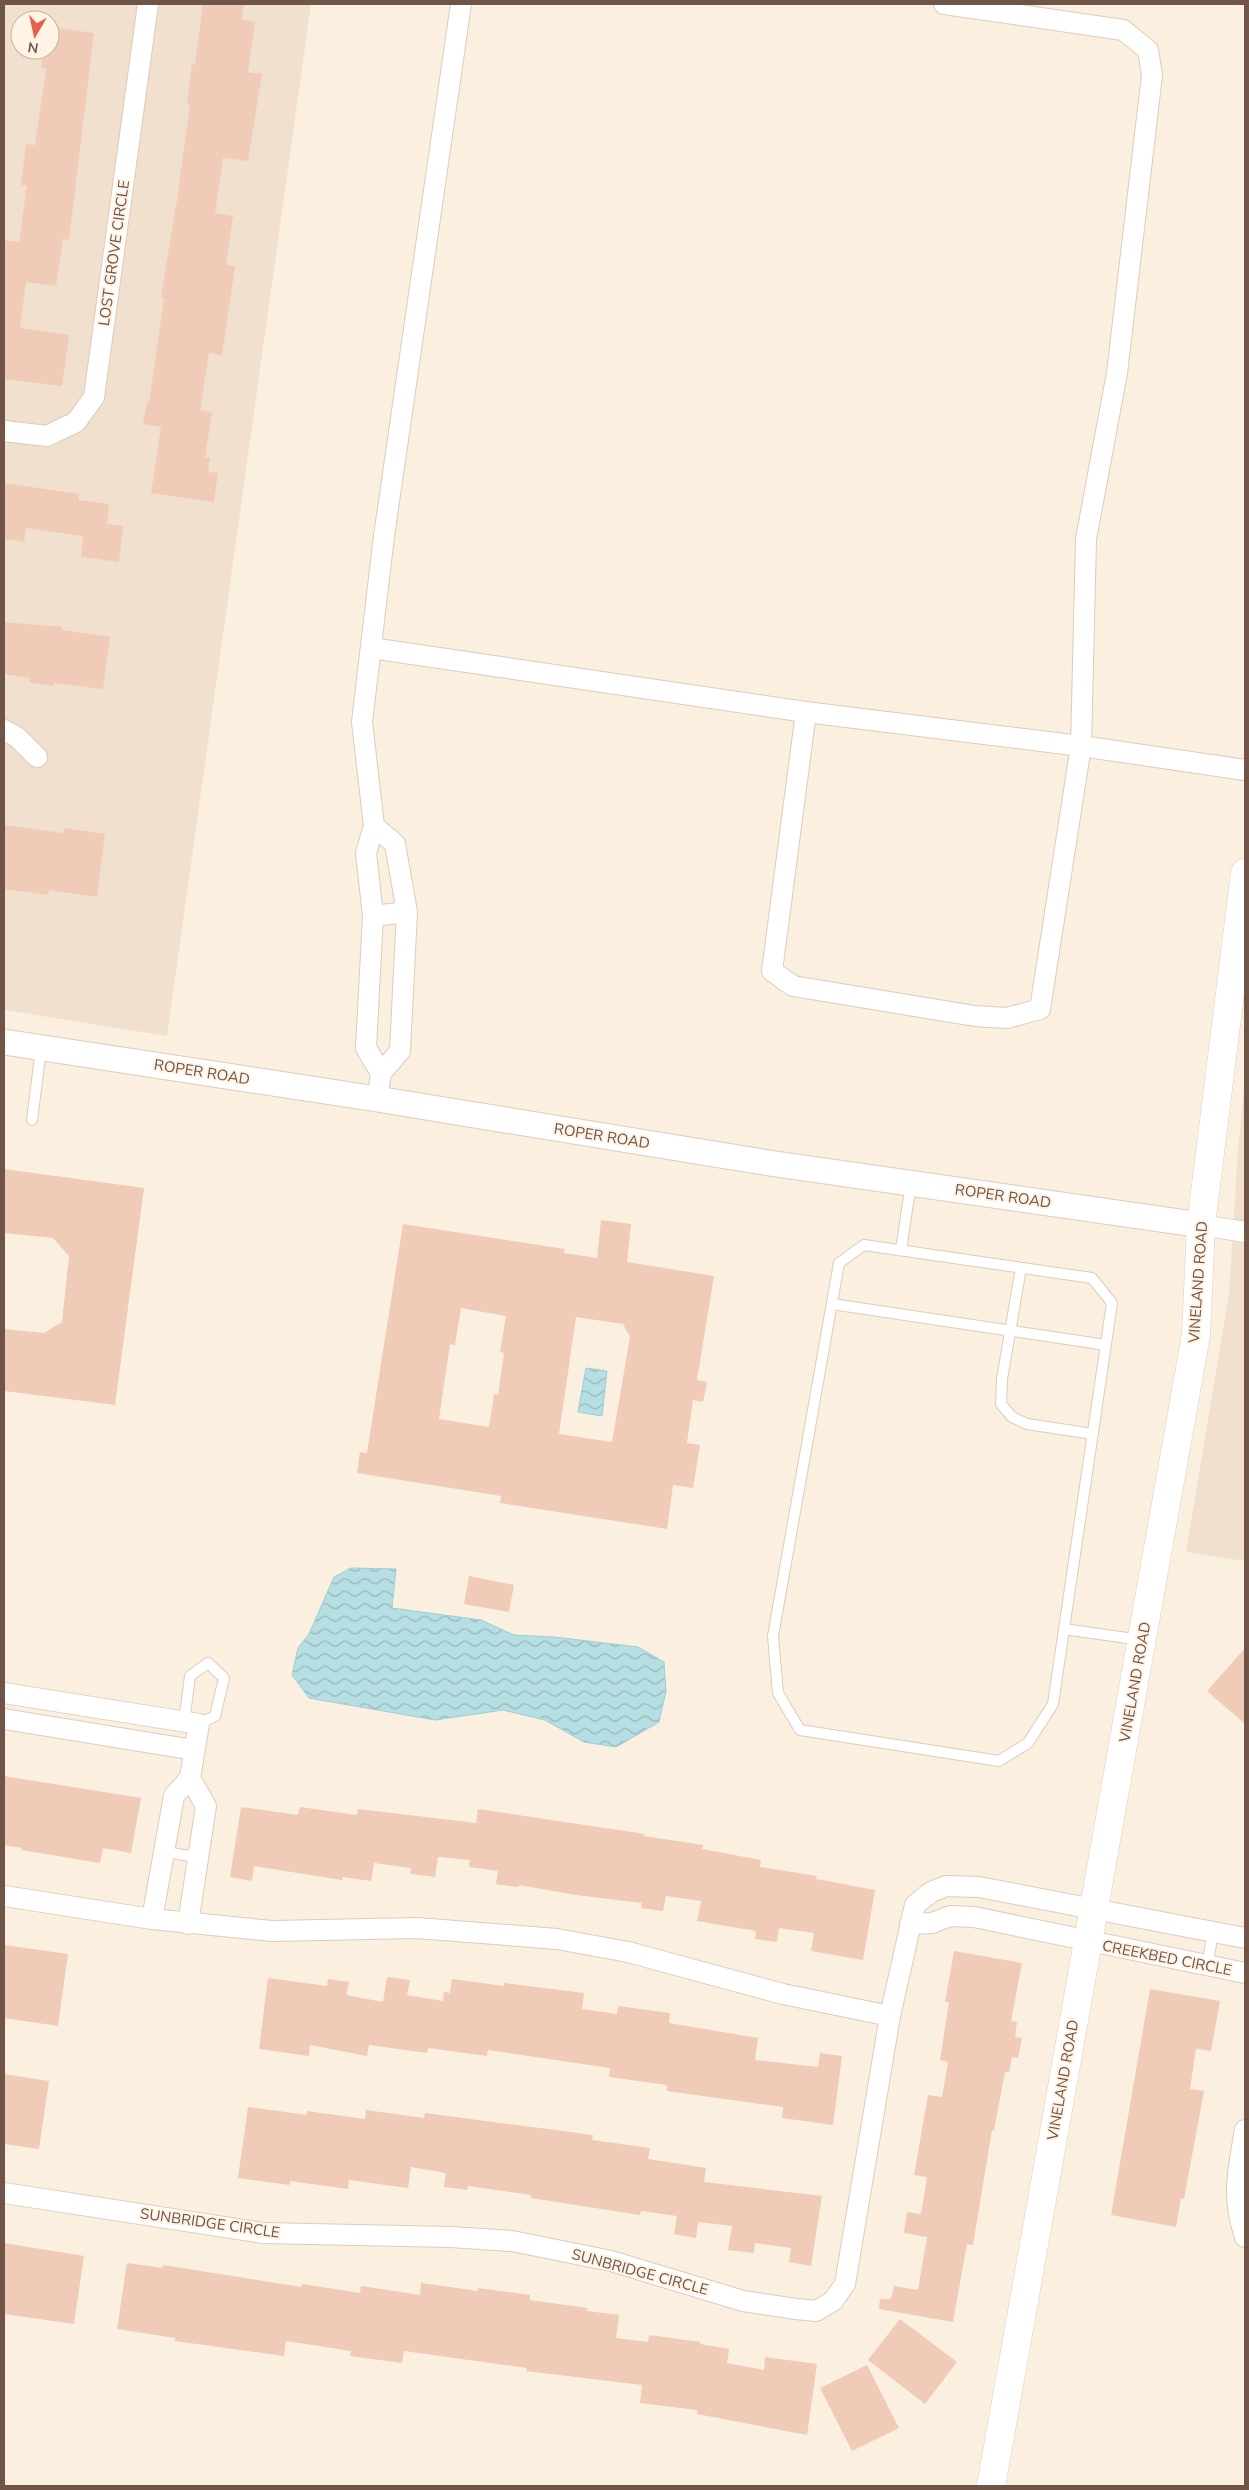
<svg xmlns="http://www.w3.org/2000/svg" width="1249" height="2490" font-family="'Nunito Sans',sans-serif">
	<defs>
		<pattern id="water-waves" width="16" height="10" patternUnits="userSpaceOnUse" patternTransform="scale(1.25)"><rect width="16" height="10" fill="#b5dfe3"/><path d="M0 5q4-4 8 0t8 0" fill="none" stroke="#98b7ba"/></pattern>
	</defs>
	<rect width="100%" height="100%" fill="#fbefe0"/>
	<path fill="#f2e0ce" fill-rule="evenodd" d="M4,4H311L167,1036L4,1010ZM20,20H50V50H20Z
		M1245,1078V1561L1186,1552L1229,1293L1238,1150Z"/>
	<path fill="url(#water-waves)" stroke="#9ccfd5" d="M586,1368L607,1371L602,1416L578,1412Z
		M351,1568L396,1569L392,1608L481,1620L514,1635L554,1637L638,1647L664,1662L666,1691L659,1722L616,1747L584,1742L545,1720L503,1710L435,1720L309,1698L292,1675L298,1648L309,1634L334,1577Z"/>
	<path fill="#efcbb8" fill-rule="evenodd" d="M203,4H244L242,20L255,22L248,72L262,74L248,161L223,158L215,213L233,216L226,265L235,266L222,355L209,353L200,410L212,412L205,458H210L208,472L218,473L214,502L151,493L161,427L143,424L147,403H149L164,298L161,297L177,200L190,104L187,103L192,64L195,65Z
		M50,27L94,33L69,240L63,239L56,286L26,282L20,328L69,335L62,386L4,379V240L19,242L27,185H21L26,144L35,145L46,69L41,68L43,50H50Z
		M4,483L79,494V500L109,504L107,524L123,526L119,562L81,557L83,536L26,528L24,542L4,539Z
		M4,622L62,627V630L110,637L103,689L54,683V686L29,682L30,678L4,674Z
		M4,825L64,833V828L105,834L97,897L49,890L48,895L4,889Z
		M4,1169L144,1188L115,1405L4,1391V1329L44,1333L62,1322L69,1256L53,1238L4,1233Z
		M601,1220L631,1224L627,1262L714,1276L697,1380L707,1382L703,1402L693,1400L687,1443L700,1445L693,1488L673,1485L667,1529L500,1503L501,1496L357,1473L360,1452L367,1453L403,1224L565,1249L564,1253L597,1258ZM461,1308L506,1316L500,1352L504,1353L498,1395L494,1394L489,1427L439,1419L450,1344L455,1345ZM576,1317L623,1324L630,1337L612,1442L559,1434Z
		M469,1576L514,1585L509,1612L464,1604Z
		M1245,1648V1724L1207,1691Z
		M4,1776L141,1798L131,1853L103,1848L100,1863L21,1850L22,1848L4,1845Z
		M241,1807L298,1815L300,1807L357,1815L358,1809L476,1823L478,1809L645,1834L644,1836L703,1845L702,1849L761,1860L760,1867L817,1876L816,1879L875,1890L863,1960L811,1951L814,1933L779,1928L777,1942L755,1939L756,1931L697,1921L701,1901L666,1896L663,1911L641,1908L642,1903L576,1895L519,1885L518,1887L496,1884L498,1871L469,1867L470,1860L438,1857L435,1877L410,1874L411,1868L374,1863L371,1881L343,1877L342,1880L254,1866L252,1881L230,1877Z
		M4,1945L68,1954L58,2026L4,2018Z
		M954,1951L1022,1963L1011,2021L1017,2022L1015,2037L1022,2038L1018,2058L1012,2057L1009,2072H1005L994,2130H992L973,2245L967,2244L953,2322L879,2309L880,2299H891L894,2286L918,2290L927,2237L904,2233L907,2212L921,2214L927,2177L914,2175L928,2095L942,2097L948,2062L940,2060L949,2002H945Z
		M387,1977L410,1980L407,1995L443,2001L444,1992L450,1993L452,1979L504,1986V1983L584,1993L582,2009L617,2014L618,2006L670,2013L669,2023L758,2038L755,2060L818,2067L820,2053L842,2056L833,2125L782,2118L783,2107L667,2091V2085L609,2077L610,2068L488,2050L487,2056L428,2048L427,2053L369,2045L367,2056L310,2045L309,2056L259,2049L268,1978L327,1986L328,1979L349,1982L346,1995L383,2002Z
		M1150,1989L1220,2001L1211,2051L1196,2049L1190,2089L1204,2091L1184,2199L1181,2198L1176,2227L1111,2215Z
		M4,2074L49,2081L39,2149L4,2144Z
		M248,2107L307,2115V2111L365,2119L366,2110L424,2118L425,2113L593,2135L592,2140L650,2148L648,2159L706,2168L704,2182L822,2196L811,2266L789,2262L791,2248L755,2243L754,2253L728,2250L732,2226L698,2222L696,2238L674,2234L677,2216L641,2211L640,2215L531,2198L532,2195L468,2186L467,2190L444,2187L446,2173L411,2167L408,2188L349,2180L348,2189L290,2181V2185L238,2178Z
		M4,2243L84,2256L74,2324L4,2314Z
		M127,2263L163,2268V2265L301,2287L302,2284L360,2293L361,2286L420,2295L421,2283L478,2291V2288L530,2295V2300L588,2308L587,2311L619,2315L616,2338L648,2342L649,2335L700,2342V2344L729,2349L727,2363L764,2370L765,2357L817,2364L807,2435L697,2414V2410L640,2403L642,2385L526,2371L527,2368L404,2351L402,2363L350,2356L351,2351L286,2341L284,2356L175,2341V2338L117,2329Z
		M900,2319L957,2362L925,2404L868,2360Z
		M867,2365L899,2428L852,2451L820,2388Z"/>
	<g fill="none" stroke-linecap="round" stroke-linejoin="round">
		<defs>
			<path id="service" d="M32,1120L41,1049
				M901,1250L911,1183
				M1021,1268L1002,1379L1001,1404L1012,1417L1027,1424L1093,1434
				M832,1304L1106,1345
				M1064,1629L1053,1704L1028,1743L999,1761L800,1730L778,1693L773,1636L839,1263L864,1245L1092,1278L1112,1303L1064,1629L1141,1640
				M184,1722L190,1676L208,1663L224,1678L215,1716L199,1724
				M165,1852L197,1857
				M1207,1966L1213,1933"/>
			<path id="minor" d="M4,431L47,436L76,422L94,397L148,4
				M371,648L806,712L1081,746L1245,770
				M806,712L772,971L793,986L975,1016L1007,1018L1040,1009L1081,746L1086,539L1117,373L1152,75L1148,50L1123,30L944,4
				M4,730L17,737L37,757
				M374,826L395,844L407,912L400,1051L381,1073L379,1086
				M373,916L407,912
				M381,1073L366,1048L373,916L366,853L374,826L362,722L384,536L461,4
				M1201,1225L1245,1232
				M4,1693L199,1724L190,1778L174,1796L152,1919
				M4,1719L194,1750
				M4,1896L152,1919L272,1931L417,1928L557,1939L628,1952L783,1994L890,2016
				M188,1924L206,1806L190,1778
				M910,1924L932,1923L950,1916L974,1917L1245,1973
				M1245,2130C1238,2172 1231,2195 1245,2237
				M4,2193L263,2233L451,2237L512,2241L611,2261L743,2301L796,2309L816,2311L833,2301L845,2284L890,2016L915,1905L931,1892L946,1886L979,1887L1245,1938"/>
			<path id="tertiary" d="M4,1042L377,1099L769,1163L1201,1225"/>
			<path id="secondary" d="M991,2486L1196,1335L1201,1225L1245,873"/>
		</defs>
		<use href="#service" stroke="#decbbc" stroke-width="12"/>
		<use href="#minor" stroke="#decbbc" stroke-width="22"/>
		<use href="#tertiary" stroke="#decbbc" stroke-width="27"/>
		<use href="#secondary" stroke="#e5cdbc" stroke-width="29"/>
		<use href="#service" stroke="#fff" stroke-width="10"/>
		<use href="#minor" stroke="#fff" stroke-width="20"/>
		<use href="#tertiary" stroke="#fff" stroke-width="25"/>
		<use href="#secondary" stroke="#fff" stroke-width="28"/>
	</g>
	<g text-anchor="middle" stroke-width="4" stroke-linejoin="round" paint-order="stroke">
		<g font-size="15" fill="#705448" stroke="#fef3e5">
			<text transform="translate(114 253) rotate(-82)" y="5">LOST GROVE CIRCLE</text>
			<text transform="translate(202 1072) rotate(9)" y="5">ROPER ROAD</text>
			<text transform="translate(602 1136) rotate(9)" y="5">ROPER ROAD</text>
			<text transform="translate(1003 1196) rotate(8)" y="5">ROPER ROAD</text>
			<text transform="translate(1198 1282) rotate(-86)" y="5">VINELAND ROAD</text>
			<text transform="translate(1135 1682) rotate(-80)" y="5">VINELAND ROAD</text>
			<text transform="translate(1167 1958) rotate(11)" y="5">CREEKBED CIRCLE</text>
			<text transform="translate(1063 2080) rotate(-80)" y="5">VINELAND ROAD</text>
			<text transform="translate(210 2223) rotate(8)" y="5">SUNBRIDGE CIRCLE</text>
			<text transform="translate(640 2272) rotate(15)" y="5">SUNBRIDGE CIRCLE</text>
		</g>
	</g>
	<rect width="1249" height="2490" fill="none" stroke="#705448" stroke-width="10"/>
	<g transform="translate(35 35) rotate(189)"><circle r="24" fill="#fef3e5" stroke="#c5b3a6"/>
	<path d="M0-4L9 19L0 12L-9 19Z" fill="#e26148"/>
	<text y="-8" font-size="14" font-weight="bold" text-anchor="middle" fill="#705448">N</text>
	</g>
</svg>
